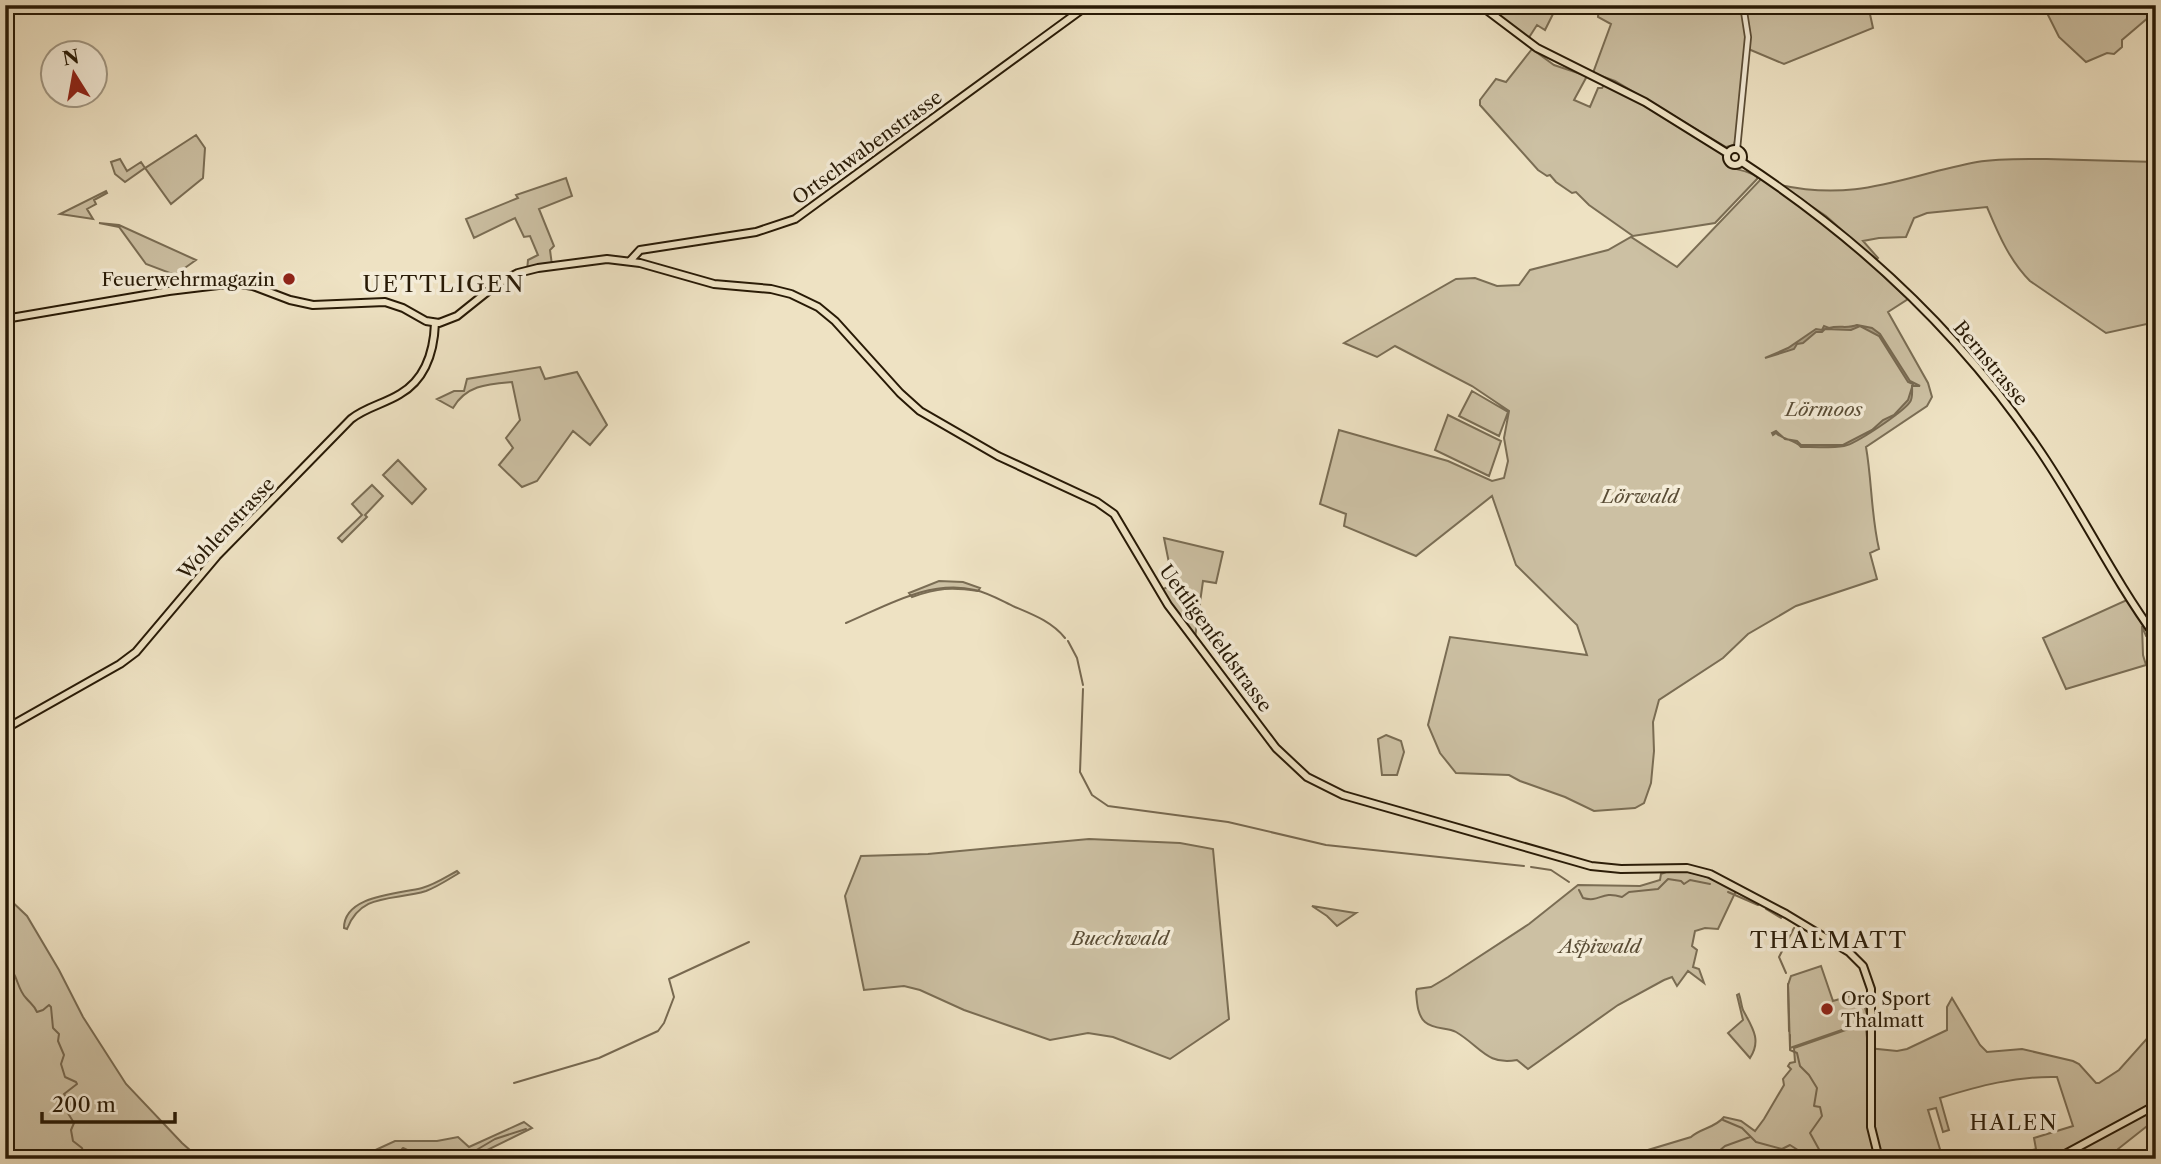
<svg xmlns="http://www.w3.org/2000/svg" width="2161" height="1164" font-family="'Libre Caslon Text',serif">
	<rect width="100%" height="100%" fill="#eee2c3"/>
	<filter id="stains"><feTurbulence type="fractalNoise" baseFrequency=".00286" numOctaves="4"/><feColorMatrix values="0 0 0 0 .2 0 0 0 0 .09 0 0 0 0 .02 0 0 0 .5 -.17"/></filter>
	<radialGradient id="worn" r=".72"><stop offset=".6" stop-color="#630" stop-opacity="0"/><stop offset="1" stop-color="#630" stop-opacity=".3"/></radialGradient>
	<path fill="#ccc0a3" stroke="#7a6d54" stroke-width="2" d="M1484,5H1552L1555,10L1545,30L1537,25L1528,39Z
		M1599,5H1868L1873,28L1784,64L1746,48L1736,137L1734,145L1726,147L1615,81L1593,73L1611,24L1598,17Z
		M2043,5H2156V11L2122,40V47L2114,54L2107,53L2086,62L2059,37Z
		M1532,49L1554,65L1587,76L1574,100L1590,107L1598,88H1602L1604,85L1643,103L1722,153C1727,175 1740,165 1757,177V179L1715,223L1633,236L1589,205L1576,192L1572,193L1556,182L1550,175L1547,176L1538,170L1480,105V100L1496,79L1506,82Z
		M196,135L205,148L203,178L171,204L145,168L125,182L115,174L111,162L120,159L127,171L141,162L145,168Z
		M2047,159L2156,162V322L2106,333L2030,281C2009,260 1998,233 1987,207L1927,213L1914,218L1906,237L1879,238L1863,241L1878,258L1876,260L1826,216L1780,185C1859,202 1903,176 1977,162C2000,158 2024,159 2047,159Z
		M566,178L572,196L539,209L554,246L550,250L552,265L527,271L528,260L538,255L530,236L524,237L515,218L474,238L466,219L518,198L516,195Z
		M1762,178L1843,238L1908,299L1888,312L1928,383L1932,397L1927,406L1866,447C1872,481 1871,515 1879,549L1870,553L1877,579L1796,606L1748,634L1723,658L1659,700L1653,722L1654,751L1651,783L1644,803L1635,808L1594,811L1565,797L1520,781L1509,775L1456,773L1440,753L1428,725L1450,637L1587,655L1577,625L1516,565L1492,496L1416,556L1344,526L1346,514L1320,504L1339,430L1448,461L1492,481L1504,478L1508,461L1504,438L1509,411L1472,386L1395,346L1377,357L1344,343L1456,279L1475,278L1497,286L1519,285L1530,270L1608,250L1631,237L1677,267Z
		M106,191L107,193L94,200L96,204L87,209L93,219L60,214Z
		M99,223L119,225L196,260L175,275L146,264L119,227Z
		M540,367L545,379L577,372L607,425L590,445L573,431L537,481L522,487L499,465L513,448L506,438L520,420L512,382C488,384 466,385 453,408L437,399L454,391H464L467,379Z
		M1472,391L1508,412L1499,436L1459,416Z
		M1448,415L1501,441L1489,476L1435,450Z
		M398,460L426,489L412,504L383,475Z
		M372,485L383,496L365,515L367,517L342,542L338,538L362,515L352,504Z
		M1164,538L1223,552L1216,583L1203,581L1195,638L1160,590L1177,584L1169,563Z
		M939,581L963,582L980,588L978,591C951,587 938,588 912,597L909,593Z
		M2129,599L2156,645L2146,636L2142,626L2143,655L2146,665L2066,689L2043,638Z
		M1386,735L1401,741L1404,752L1397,775H1382L1378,739Z
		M1089,839L1180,843L1213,849L1229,1019L1170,1059L1113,1037L1088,1033L1050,1040L964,1010L920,990L904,986L864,990L845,896L861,856L928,854Z
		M1671,870C1696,871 1714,879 1736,891L1718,929L1705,928L1695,931L1692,946L1697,950L1693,967L1699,969L1704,983L1688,971L1677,986L1672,977L1664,980L1618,1005L1528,1069L1517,1060C1487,1066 1480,1046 1456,1032C1447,1027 1434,1030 1425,1022C1417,1015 1417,1001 1416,992L1417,989L1431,987L1448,977L1529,924L1578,885L1640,886L1660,880L1661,874Z
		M457,871L459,873C449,879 437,887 426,891C394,901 361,892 347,929L344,928C344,895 399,894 422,888C434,885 446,877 457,871Z
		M5,895L27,916L59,970L83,1017L126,1084L182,1143L200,1159H5Z
		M1312,906L1355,913H1356L1337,926L1327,916Z
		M1821,966L1833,1001L1860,993L1868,1017L1862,1023L1790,1048L1788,985L1791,976Z
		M1739,994C1741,999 1741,1005 1743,1010C1752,1027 1762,1040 1750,1058L1728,1033L1743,1020L1737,995Z
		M1952,998L1980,1045L1987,1052L2022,1049L2073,1061L2079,1064L2096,1083H2099L2119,1070L2151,1034L2156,1038V1119L2118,1149L2114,1159H2003L2036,1149L2034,1138L2073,1126L2057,1077C2015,1076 1979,1086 1940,1098L1949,1130L1943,1132L1936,1108L1928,1110L1943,1159H1629L1628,1156L1691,1137C1701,1128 1715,1128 1724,1117L1741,1121L1755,1131L1764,1119L1784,1085L1783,1079L1791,1069L1788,1066L1790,1063L1795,1062L1794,1048L1860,1025L1866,1028L1868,1048L1897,1051L1907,1049L1947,1030V1007Z
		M524,1122L532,1128L469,1159H342L369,1153L395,1141H437L458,1137L469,1147Z"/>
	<path fill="#ab9e83" stroke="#776951" stroke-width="2" d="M1857,325L1872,328L1880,334L1910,381L1920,386H1912C1912,391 1913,398 1910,402C1903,412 1856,444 1844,446C1833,448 1812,447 1801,447C1794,439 1783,440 1776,433L1773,435L1772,433L1776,431L1785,439L1797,441L1801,445H1843L1872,430L1883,420L1894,415L1908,400L1913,384L1908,382L1879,336L1860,326L1851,330L1825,329L1822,332H1816L1803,343L1797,344L1794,349L1765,358L1788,348L1816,329L1822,330L1824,326L1829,328C1839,325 1848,329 1857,325Z"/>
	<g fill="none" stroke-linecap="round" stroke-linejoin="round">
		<path stroke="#776951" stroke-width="2" d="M846,623C886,606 930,579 975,590C989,593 1002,601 1015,607C1034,615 1052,622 1065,638
			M1068,641L1077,658L1083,685
			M1083,689L1080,772L1092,795L1108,806L1228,822L1326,845L1524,866
			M1531,867L1551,870L1569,882
			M1579,890L1583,898C1601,903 1600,890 1622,897L1629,892L1658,889L1668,879L1681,881L1684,884L1690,880L1710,884
			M1728,892L1758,905
			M1766,909L1781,918
			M5,964C18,971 16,988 26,998C31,1004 34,1005 37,1012L43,1010L49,1005L51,1007L53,1028L59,1034L58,1041L64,1055L61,1064L65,1077L76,1082L77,1084L64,1094L71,1103L66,1110L74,1123L71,1130L73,1141L82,1148L84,1154
			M1786,973L1779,957L1794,928
			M1788,984L1789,1031
			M1790,1035V1050L1797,1053L1800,1066L1809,1075L1817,1088L1814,1106L1820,1107L1822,1116L1810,1133L1821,1153L1822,1159
			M514,1083L599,1058L658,1031L664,1023L674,997L669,979L749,942
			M1723,1120L1742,1128L1756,1142L1782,1149L1790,1145L1812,1159
			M473,1152L495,1139L526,1129
			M396,1156L403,1148L422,1157L446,1152L467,1155
			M1708,1157L1713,1156L1725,1146L1750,1137
			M87,1158V1159"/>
		<defs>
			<path id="minor" d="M1737,149L1748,37L1743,5"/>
			<path id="major" d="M1480,5L1537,48L1645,102L1727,153
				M1727 157a8 8 0 1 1 16 0a8 8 0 1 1-16 0Z
				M1742,162C1858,238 1960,333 2038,448C2080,509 2112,577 2156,637
				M630,261L640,250L756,232L795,219L1088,5
				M5,319L169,291L235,283L253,286L290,300L313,305L385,302L403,308L426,321L439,323L457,316L497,284L518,273L538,268L607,259L640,263L714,284L771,289L791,294L818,307L835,321L900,393L920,411L998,456L1097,502L1114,514L1168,605L1276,748L1307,777L1343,795L1591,866L1621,869L1687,868L1710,874L1786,914L1849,952L1863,966L1871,989V1127L1879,1159
				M5,729L120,664L136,652L217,556L351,419C366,407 384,404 400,394C426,379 434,350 435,323
				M2056,1159L2156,1105"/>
		</defs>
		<use href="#minor" stroke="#5a4c35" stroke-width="8"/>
		<use href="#major" stroke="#281a06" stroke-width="10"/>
		<use href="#minor" stroke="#f4ecd8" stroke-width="4.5"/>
		<use href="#major" stroke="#eee2c3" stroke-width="6"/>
	</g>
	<g fill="#8f2418" stroke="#f4ecd8" stroke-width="2.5">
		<circle cx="289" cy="279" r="7"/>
		<circle cx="1827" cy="1009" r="7"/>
	</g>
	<g text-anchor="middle" stroke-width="7" stroke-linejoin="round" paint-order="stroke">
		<g font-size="19" fill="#281a06" stroke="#f4ecd8">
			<text transform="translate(867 147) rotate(-36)" y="7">Ortschwabenstrasse</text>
			<text transform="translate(1991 363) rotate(50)" y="7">Bernstrasse</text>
			<text transform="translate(226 528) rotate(-47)" y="7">Wohlenstrasse</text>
			<text transform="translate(1216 638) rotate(54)" y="7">Uettligenfeldstrasse</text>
		</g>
		<g font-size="19" fill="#281a06" stroke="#f4ecd8" text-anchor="end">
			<text x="275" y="286">Feuerwehrmagazin</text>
			<text x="1841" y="1005" text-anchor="start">Oro Sport<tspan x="1841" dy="22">Thalmatt</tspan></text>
		</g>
		<g font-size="19" font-style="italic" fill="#594c35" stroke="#f4ecd8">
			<text x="1824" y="416">Lörmoos</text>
			<text x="1640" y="503">Lörwald</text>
			<text x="1120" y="945">Buechwald</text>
			<text x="1600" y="953">Aspiwald</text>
		</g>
		<g font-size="21" letter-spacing="2" fill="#281a06" stroke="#f4ecd8">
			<text x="2014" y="1130">HALEN</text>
		</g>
		<g font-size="23" letter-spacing="2" fill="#281a06" stroke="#f4ecd8">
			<text x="444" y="292">UETTLIGEN</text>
			<text x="1829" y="948">THALMATT</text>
		</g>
	</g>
	<rect width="2161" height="1164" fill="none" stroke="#eee2c3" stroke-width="28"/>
	<rect x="7" y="7" width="2147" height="1150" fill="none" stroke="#281a06" stroke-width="3.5"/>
	<rect x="14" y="14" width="2133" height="1136" fill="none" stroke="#281a06" stroke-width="2"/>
	<g transform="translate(74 74) rotate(349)"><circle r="33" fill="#f4ecd8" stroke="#a29884" stroke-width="2"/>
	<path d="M0-5L12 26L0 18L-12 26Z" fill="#8f2418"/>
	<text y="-10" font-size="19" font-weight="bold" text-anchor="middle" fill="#281a06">N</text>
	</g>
	<path d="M42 1112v10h133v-10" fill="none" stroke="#281a06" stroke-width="3.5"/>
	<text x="52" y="1112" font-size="21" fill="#281a06" stroke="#f4ecd8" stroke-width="5" paint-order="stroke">200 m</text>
	<rect width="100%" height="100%" filter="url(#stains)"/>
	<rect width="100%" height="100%" fill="url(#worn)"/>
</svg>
